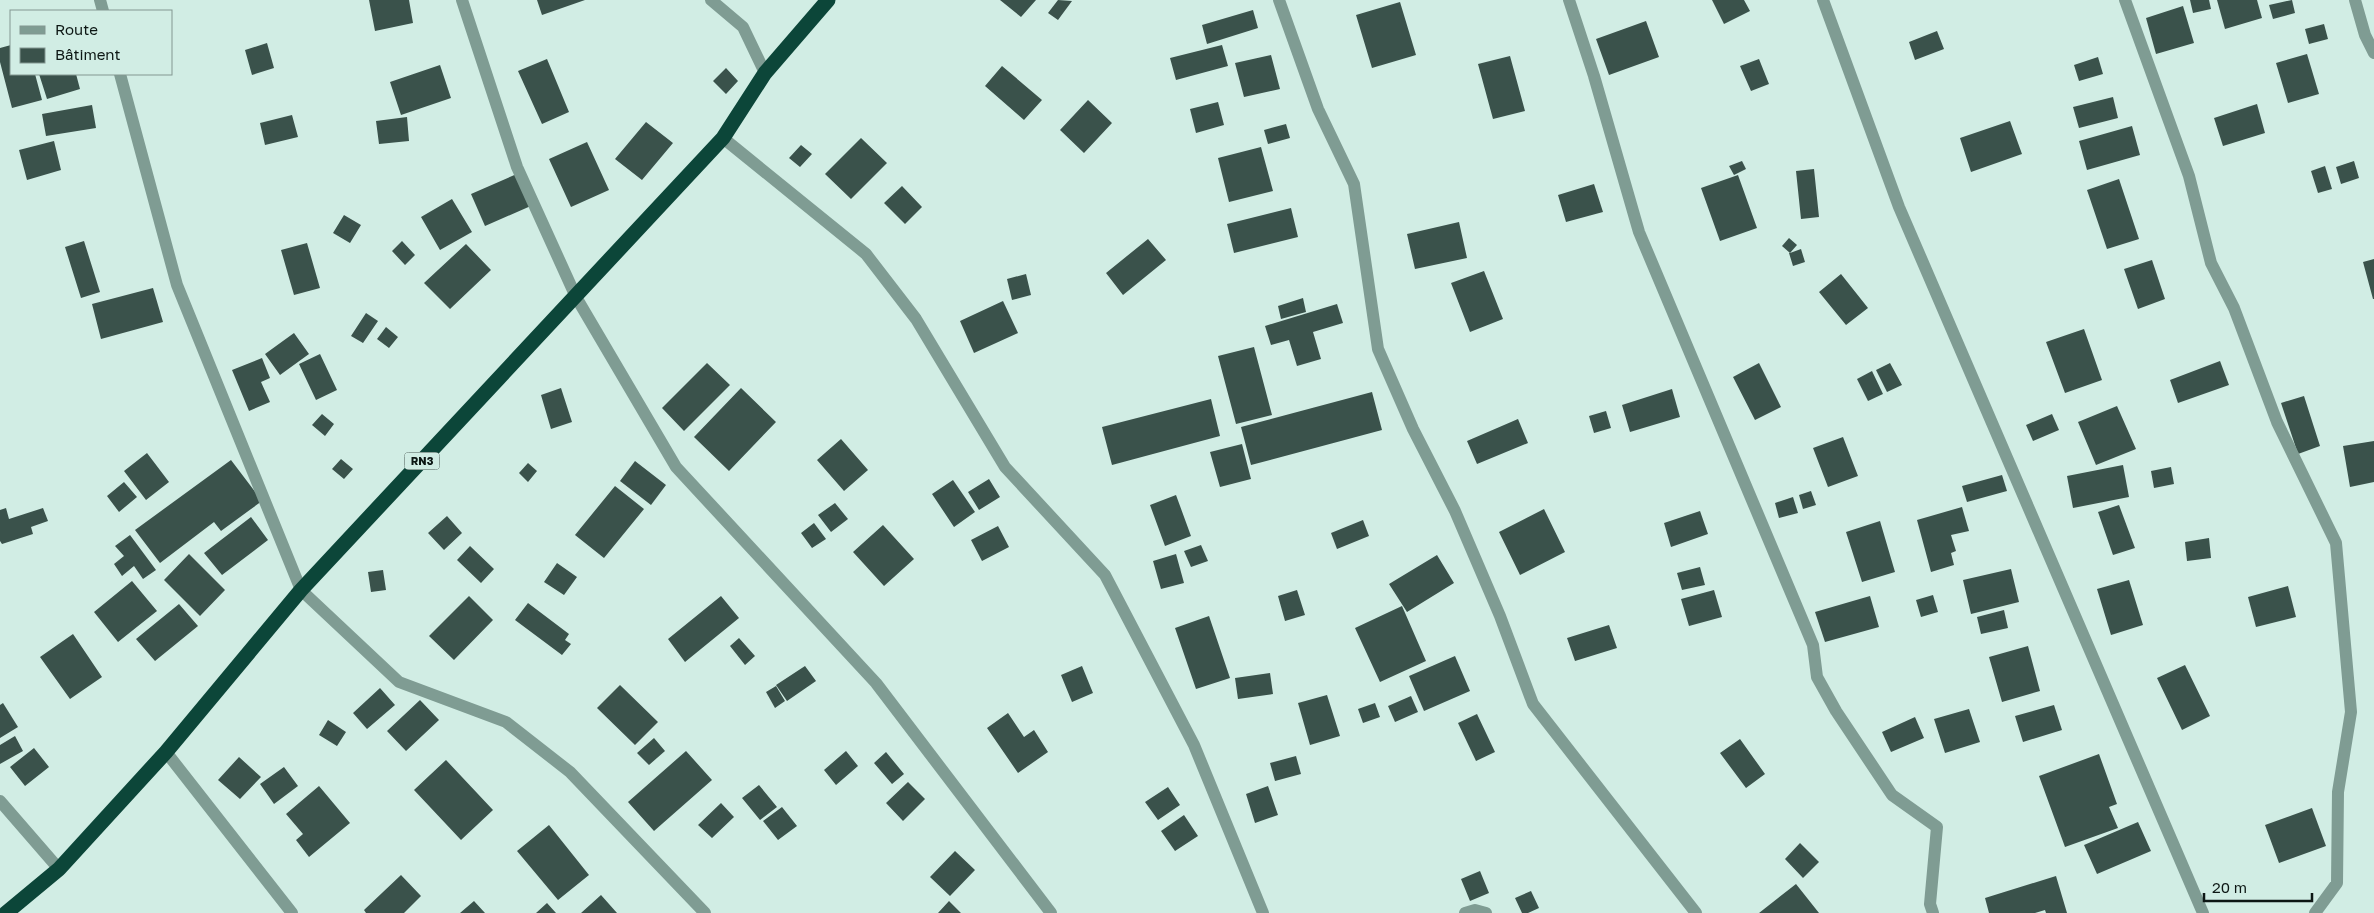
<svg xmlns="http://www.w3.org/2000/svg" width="2374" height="913" font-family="'Golos Text',sans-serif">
	<rect width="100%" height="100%" fill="#d1ede4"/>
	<path fill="#3a524b" d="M369,0H409L413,23L375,31Z
		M537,0H585L542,15Z
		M1000,0H1036L1021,17Z
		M1058,0L1072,1L1058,20L1048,13Z
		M1712,0H1744L1750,11L1724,24Z
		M2190,0H2209L2211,9L2193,13Z
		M2217,0H2257L2262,18L2225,29Z
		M2292,0L2295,13L2273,19L2269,5Z
		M1400,2L1416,55L1372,68L1356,15Z
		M2183,6L2194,43L2156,54L2146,18Z
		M1253,10L1258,28L1207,44L1202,25Z
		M1646,21L1659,57L1609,75L1596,39Z
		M2324,24L2328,39L2309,44L2305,29Z
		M1937,31L1944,49L1915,60L1909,42Z
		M267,43L274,68L252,75L245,50Z
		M11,45V74H35L42,100L12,108L0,62V48Z
		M1222,45L1228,66L1176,80L1170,58Z
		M2307,54L2319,94L2288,103L2276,63Z
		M1271,55L1280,89L1244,97L1235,63Z
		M1510,56L1525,111L1493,119L1478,64Z
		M2098,57L2103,74L2079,81L2074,65Z
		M547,59L569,112L542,124L518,71Z
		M1759,59L1769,84L1751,91L1740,66Z
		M440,65L451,98L401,115L390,82Z
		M1002,66L1042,100L1024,120L985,86Z
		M726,68L738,81L726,94L713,81Z
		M39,74H76L80,89L47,99Z
		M2113,97L2118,118L2079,128L2073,107Z
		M1088,100L1112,123L1084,153L1060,130Z
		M1218,102L1224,125L1196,133L1190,109Z
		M2257,104L2265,133L2223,146L2214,118Z
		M92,105L96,128L46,136L42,114Z
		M292,115L298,137L265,145L260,123Z
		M407,117L409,141L379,144L376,121Z
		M2010,121L2022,154L1971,172L1960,138Z
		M646,122L673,143L642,180L615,159Z
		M1286,124L1290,138L1268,144L1264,130Z
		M2132,126L2140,155L2087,170L2079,141Z
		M861,138L887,163L851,199L825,174Z
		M54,141L61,170L27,180L19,150Z
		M587,142L609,190L571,207L549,159Z
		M801,145L812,154L800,167L789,158Z
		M1261,147L1273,191L1229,202L1218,158Z
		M1742,161L1746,169L1734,175L1729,166Z
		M2354,161L2359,178L2341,184L2336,167Z
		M2325,166L2332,189L2318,193L2311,171Z
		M1814,169L1819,217L1801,219L1796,171Z
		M519,173L533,205L485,226L471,194Z
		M1738,175L1757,228L1720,241L1701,188Z
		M2119,179L2139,239L2107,249L2087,190Z
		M1594,184L1603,212L1566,222L1558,195Z
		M902,186L922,207L905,224L884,203Z
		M452,199L472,232L440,250L421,217Z
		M1291,208L1298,237L1234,253L1227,224Z
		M344,215L361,225L350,243L333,233Z
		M1459,222L1467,258L1415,269L1407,234Z
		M1789,238L1797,245L1790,253L1801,249L1805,262L1793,266L1789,253H1790L1782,246Z
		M1148,239L1166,260L1123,295L1106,273Z
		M84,241L100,292L81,298L65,247Z
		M402,241L415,255L405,265L392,251Z
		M307,243L320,288L294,295L281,250Z
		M466,244L491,270L450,309L424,283Z
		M2374,259V299H2373L2363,262Z
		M2152,260L2165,299L2138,309L2124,269Z
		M1484,271L1503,319L1470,332L1451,283Z
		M1026,274L1031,295L1012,300L1007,279Z
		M1841,274L1868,308L1846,325L1819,292Z
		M153,288L163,322L101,339L92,304Z
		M1303,298L1306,312L1281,319L1278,306Z
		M1003,301L1018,333L974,353L960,321Z
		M1337,304L1343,323L1313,332L1321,359L1297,366L1289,340L1271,345L1265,326Z
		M366,313L378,321L363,343L351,336Z
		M386,327L398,337L389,348L377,339Z
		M2084,329L2102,380L2065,393L2046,342Z
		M294,333L309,354L280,375L265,354Z
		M1254,347L1272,415L1236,424L1218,356Z
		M320,354L337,390L316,400L299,364Z
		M262,358L270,378L261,382L270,402L249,411L232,370Z
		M2220,361L2229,385L2178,403L2170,380Z
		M707,363L730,385L684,431L662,408Z
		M1759,363L1781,407L1755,420L1733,377Z
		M1890,363L1902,385L1887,392L1876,370Z
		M1872,371L1883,394L1868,401L1857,379Z
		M561,388L572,422L551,429L541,395Z
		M741,388L776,422L729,471L694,437Z
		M1672,389L1680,417L1630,432L1622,405Z
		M1372,392L1382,430L1251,465L1241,427Z
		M2304,396L2320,446L2298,454L2281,403Z
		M1211,399L1220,436L1112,465L1102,427Z
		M2117,406L2136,449L2096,465L2078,422Z
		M1606,411L1611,428L1594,433L1589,416Z
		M322,414L334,424L325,436L312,425Z
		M2052,414L2059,430L2033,441L2026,425Z
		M1518,419L1528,443L1477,464L1467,441Z
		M1843,437L1858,476L1828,487L1813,448Z
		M841,439L868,470L844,491L817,460Z
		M2374,441V482L2350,487L2343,446Z
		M1242,444L1251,479L1220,487L1210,452Z
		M147,453L169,482L146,500L124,471Z
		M341,459L353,469L344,479L332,469Z
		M231,460L262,501L221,531L214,522L160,563L135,530Z
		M635,461L666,485L651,505L620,481Z
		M528,463L537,471L528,482L519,473Z
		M2123,465L2129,497L2073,508L2067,476Z
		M2171,467L2174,484L2154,488L2151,471Z
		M2002,475L2007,491L1967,502L1962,486Z
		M989,479L1000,497L979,510L968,492Z
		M953,480L975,512L954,527L932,494Z
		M124,482L137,497L119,512L107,496Z
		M615,486L644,509L604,558L575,535Z
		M1811,491L1816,505L1803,509L1799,495Z
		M1176,495L1191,536L1165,546L1150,505Z
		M1793,497L1798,513L1779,518L1775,503Z
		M835,503L848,519L831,532L818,515Z
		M2119,505L2135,548L2113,555L2098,512Z
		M1962,507L1969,531L1951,535L1956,551L1951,553L1954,565L1931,572L1917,520Z
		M6,508L9,519L43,508L48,521L31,527L33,534L2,544L0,541V510Z
		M1544,509L1565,552L1520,575L1499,532Z
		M1700,511L1708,534L1671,547L1664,523Z
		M447,516L462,533L444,550L428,533Z
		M251,517L268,540L222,575L204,553Z
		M1363,520L1369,536L1337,549L1331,533Z
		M1880,521L1895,572L1862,582L1846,532Z
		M814,523L826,539L812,548L801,533Z
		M883,525L914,559L884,586L853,552Z
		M998,526L1009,547L982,561L971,540Z
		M130,535L156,570L143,579L134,566L122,576L114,564L124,556L115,546Z
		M2209,538L2211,558L2187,561L2185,542Z
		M1201,545L1208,561L1191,567L1184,551Z
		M470,546L494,569L481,583L457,560Z
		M189,554L225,590L200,616L164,580Z
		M1176,554L1184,583L1161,589L1153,561Z
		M1437,555L1454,583L1407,612L1389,584Z
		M557,563L577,577L564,595L544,582Z
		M1700,567L1705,585L1682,590L1677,573Z
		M2011,569L2019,602L1971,614L1963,580Z
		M383,570L386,590L371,592L368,572Z
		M2129,580L2143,625L2111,635L2097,589Z
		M132,581L157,611L118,642L94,612Z
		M2288,586L2296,617L2256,627L2248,597Z
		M1297,590L1305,615L1285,621L1278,596Z
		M1714,590L1722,617L1689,626L1681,599Z
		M1933,595L1938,612L1921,617L1916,600Z
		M469,596L493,620L454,660L429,636Z
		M721,596L739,618L685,662L668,639Z
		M1870,596L1879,627L1825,642L1815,612Z
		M528,603L569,634L565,640L571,644L562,655L515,620Z
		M179,604L198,626L155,661L136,639Z
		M1402,606L1426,661L1380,682L1355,628Z
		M2004,610L2008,628L1981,634L1977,617Z
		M1209,616L1230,678L1196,689L1175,628Z
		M1609,625L1617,648L1575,661L1567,638Z
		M73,634L102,677L70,699L40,657Z
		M739,638L755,656L745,665L730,646Z
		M2028,646L2040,691L2002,702L1989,657Z
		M1455,656L1470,691L1424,711L1409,676Z
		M2185,665L2210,716L2182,730L2157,678Z
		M805,666L816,681L787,701L776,685Z
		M1082,666L1093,693L1072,702L1061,675Z
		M1270,673L1273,694L1238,699L1235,678Z
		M620,685L658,722L635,745L597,708Z
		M776,686L785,701L775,708L766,692Z
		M380,688L395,705L367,729L353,713Z
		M1327,695L1340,736L1310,745L1298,703Z
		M1411,696L1418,712L1395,722L1388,706Z
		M420,700L439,720L406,751L387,731Z
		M3,703L18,727L0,738V705Z
		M1375,703L1380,717L1363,723L1358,709Z
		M2054,705L2062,730L2023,742L2015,716Z
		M1969,709L1980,742L1945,753L1934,719Z
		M1008,713L1024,737L1034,730L1048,752L1018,773L987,728Z
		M1477,714L1495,752L1476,761L1458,723Z
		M1915,717L1924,738L1891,752L1882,732Z
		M328,720L346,732L337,746L319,735Z
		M15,736L23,751L0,764V745Z
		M654,738L665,751L649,765L637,753Z
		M1740,739L1765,774L1746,788L1720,753Z
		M34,748L49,767L25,786L10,767Z
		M686,751L712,780L654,831L628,802Z
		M846,751L858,766L836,785L824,770Z
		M886,752L904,774L892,784L874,763Z
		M2099,754L2117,804L2109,807L2118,828L2065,847L2039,776Z
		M1296,756L1301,774L1275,781L1270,763Z
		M239,757L261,777L240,799L218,780Z
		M446,760L493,810L461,840L414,790Z
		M284,767L298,786L274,804L260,784Z
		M908,782L925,799L903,821L886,803Z
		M759,785L777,807L760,820L742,798Z
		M319,786L350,823L309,857L296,840L303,834L286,814Z
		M1268,786L1278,815L1255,823L1246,794Z
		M1168,787L1180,805L1158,820L1145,802Z
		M721,803L734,817L712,838L698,825Z
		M782,807L797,826L778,840L763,821Z
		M2312,808L2326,846L2279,863L2265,825Z
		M1184,815L1198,836L1175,851L1161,831Z
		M2138,822L2151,851L2097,874L2084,845Z
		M549,825L589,875L558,900L517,851Z
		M1800,843L1819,862L1803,878L1785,859Z
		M955,851L975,870L950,896L930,877Z
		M1480,871L1489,893L1470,901L1461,879Z
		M401,875L421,896L404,913H366L364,910Z
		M2056,876L2067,913H2046L2045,910L2035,913H1989L1985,898Z
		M1796,884L1819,913H1759Z
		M1531,891L1539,908L1528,913H1522L1515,898Z
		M601,895L617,913H581Z
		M474,901L485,913H460Z
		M949,901L961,913H938Z
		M547,903L556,913H536Z"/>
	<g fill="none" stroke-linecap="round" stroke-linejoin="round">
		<path stroke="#7f9c93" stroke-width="12" d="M100,0L103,11
			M462,0L517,167L576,297L676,467L876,683L1051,913
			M711,0L743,27L765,73
			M1279,0L1318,109L1354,184L1378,349L1413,429L1455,511L1500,616L1533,704L1696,913
			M1569,0L1594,76L1639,232L1813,645L1817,677L1836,711L1892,795L1937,827L1930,904L1933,913
			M1823,0L1899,207L2203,913
			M2125,0L2189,176L2211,263L2234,308L2277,422L2336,543L2351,712L2338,792L2337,883L2315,913
			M2355,0L2365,35L2374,53
			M120,74L177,285L301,590L399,682L506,722L570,772L705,913
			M723,138L866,254L916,319L1005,467L1105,575L1194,745L1263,913
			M166,752L292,913
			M0,801L59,869
			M1465,913L1475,910L1486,913"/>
		<path stroke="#0c4639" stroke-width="15" d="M6,913L59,869L166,752L301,590L723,138L765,73L828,0"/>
	</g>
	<g text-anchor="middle" stroke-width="5" stroke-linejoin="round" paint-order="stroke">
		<rect fill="#d1ede4" stroke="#485752" stroke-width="1" x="404.5" y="452.5" width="35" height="17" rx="4"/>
		<g font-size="11" font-weight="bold" fill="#0d1714">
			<text x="422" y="465">RN3</text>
		</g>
	</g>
	<rect x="10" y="10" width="162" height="65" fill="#d1ede4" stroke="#839791"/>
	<rect x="20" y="26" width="25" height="8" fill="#7f9c93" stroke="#839791"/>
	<text x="55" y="35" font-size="15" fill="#0d1714">Route</text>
	<rect x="20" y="48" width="25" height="15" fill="#3a524b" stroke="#839791"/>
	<text x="55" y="60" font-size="15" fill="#0d1714">Bâtiment</text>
	<path d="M2204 893v8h108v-8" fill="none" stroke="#0d1714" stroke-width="2.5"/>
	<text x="2212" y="893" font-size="15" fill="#0d1714" stroke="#d1ede4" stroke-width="4" paint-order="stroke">20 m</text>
</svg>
